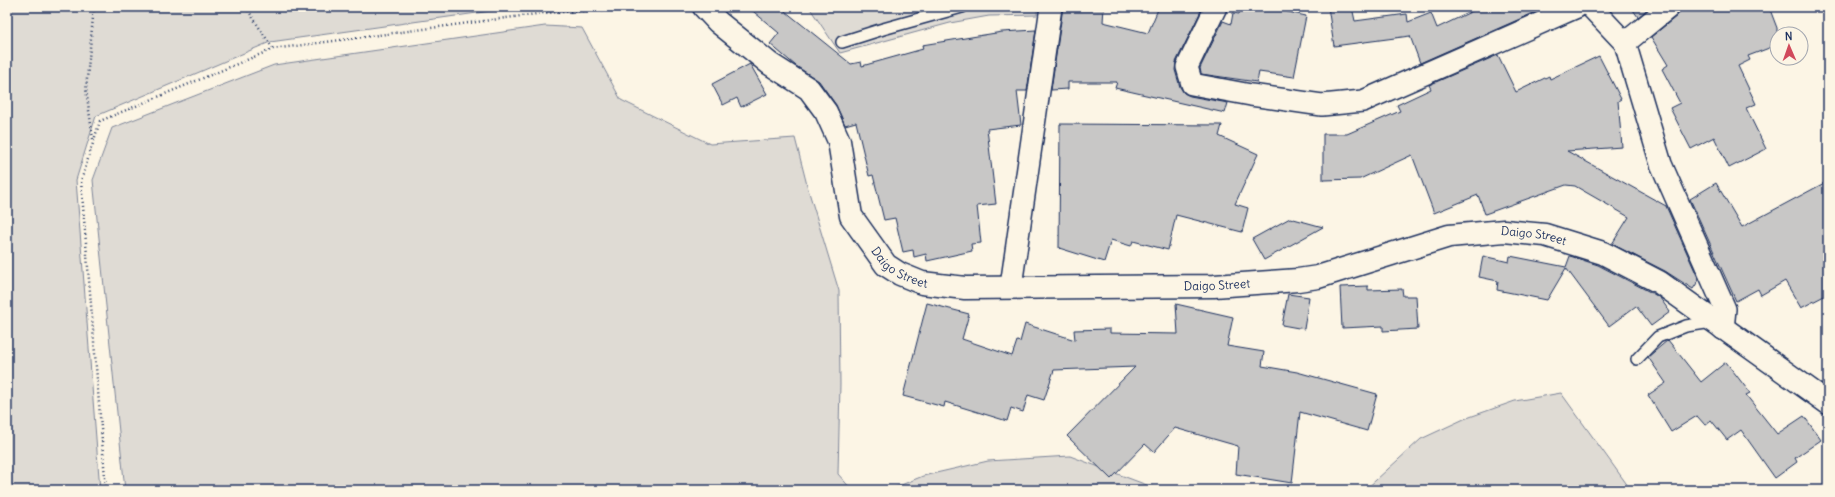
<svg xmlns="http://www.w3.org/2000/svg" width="1835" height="497" font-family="Delius,sans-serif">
	<rect width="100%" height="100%" fill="#fcf5e5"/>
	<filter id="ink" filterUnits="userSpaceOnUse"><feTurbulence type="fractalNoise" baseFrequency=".025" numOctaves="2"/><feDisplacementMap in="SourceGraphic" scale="8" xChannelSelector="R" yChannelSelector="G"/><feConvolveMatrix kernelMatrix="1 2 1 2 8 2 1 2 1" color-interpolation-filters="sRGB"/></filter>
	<g filter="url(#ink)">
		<path fill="#dfdbd4" stroke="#7d8599" d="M7,7H520L270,42L96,116L76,180L100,490H7Z
			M809,7H1037V15L989,16L950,23L840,53Z
			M545,26L582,28L621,100L710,144L795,138L808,189L839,291L840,384L838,474L852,490H125L93,180L112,128L274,65Z
			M1561,393L1631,490H1365L1421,439L1464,419L1515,401Z
			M1070,456L1160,490H889L923,476L988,461Z"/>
		<path fill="#c8c7c6" stroke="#1b2f5e" d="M748,7H780L851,64L861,62L862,66L923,49L922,45L1002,32L1036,30L1027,91H1017L1021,125L987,129L996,204L977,206L981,243L971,244L972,251L927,261L926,254L914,257L913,250L903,252L895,218L884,220L873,175L869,176L856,122L845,125L836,105L819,81L796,66L770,44L779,33Z
			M1063,7H1104L1103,22L1148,33L1159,7H1192L1201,11L1176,62L1175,70L1180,87L1184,93L1190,96L1228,103L1225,113L1115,88L1117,82H1068V89L1051,90Z
			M1241,7H1266L1306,16L1294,77L1259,72L1257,82L1201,74L1200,68L1223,21L1231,24L1233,13L1239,14Z
			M1328,7H1352L1355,21L1407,14L1408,22L1431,13L1437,28L1481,7H1547L1420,63L1410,36L1334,46Z
			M1631,7H1650L1638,17Z
			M1681,7H1769L1777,28V45L1748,56L1750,60L1738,66L1756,104L1746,108L1766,149L1729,168L1714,137L1691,149L1670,108L1680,103L1662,69L1668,65L1651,37L1677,16Z
			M1498,55L1516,92L1549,76L1550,79L1599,56L1621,99L1618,101L1622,147L1567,151L1666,206L1699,280L1693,289L1665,271L1612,244L1629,217L1575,186L1566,185L1485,214L1478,195L1434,213L1412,155L1360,179L1323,180V134H1347L1400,111L1397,105L1431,89L1429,85Z
			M750,64L767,94L741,107L737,98L723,105L712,84Z
			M1060,124L1222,125L1219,136L1258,154L1235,204L1248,208L1242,232L1176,215L1168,250L1133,241L1131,246L1111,240L1104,262L1059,248Z
			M1828,181V294L1801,308L1785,281L1761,295L1758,289L1736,301L1690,199L1716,183L1742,227Z
			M1290,218L1323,227L1264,260L1252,239Z
			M1483,256L1509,262L1510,256L1566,267L1570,256L1598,265L1652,293L1660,298L1670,312L1651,326L1636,306L1609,326L1566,268L1547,300L1497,290L1498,281L1479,277Z
			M1368,286V290L1402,289L1403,296H1416L1418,329L1383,331V326L1342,328L1340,287Z
			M1288,294L1309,297L1304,329L1282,325Z
			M927,303L969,314L962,339L1012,356L1017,341L1020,342L1025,324L1075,340L1074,330L1110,329V333L1178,334L1176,304L1233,317L1227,346L1264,352L1262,366L1297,372L1377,394L1367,431L1300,412L1292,483L1236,474L1238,446L1175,428L1154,452L1145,444L1111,479L1067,436L1135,367L1054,370L1044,400L1028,395L1023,412L1011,408L1007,421L945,402L944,407L903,396Z
			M1668,340L1701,382L1726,362L1750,393L1746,395L1777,434L1804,416L1821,440L1795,458L1797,462L1775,478L1741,430L1727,440L1711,420L1705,425L1697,416L1671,432L1648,395L1666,383L1648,357Z"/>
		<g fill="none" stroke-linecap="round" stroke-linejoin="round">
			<defs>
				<path id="service" d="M842,42L883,29L962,7
					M1637,359L1658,337L1686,326L1712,322"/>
				<path id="minor" d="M1216,7L1187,67L1192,84L1251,95L1322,105L1363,101L1577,7
					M1591,7L1625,43L1661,164L1725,309L1723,329
					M1625,43L1669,7
					M1011,286L1051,7"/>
				<g id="secondary">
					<path id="s1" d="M704,7L718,22L770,64L809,89L826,112L839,141L851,216L886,265L900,274L922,283L965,288L1214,286L1298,280L1318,277L1449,236L1504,231L1545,235L1603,253L1659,282L1828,403"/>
				</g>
			</defs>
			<use href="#service" stroke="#1b2f5e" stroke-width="14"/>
			<use href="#minor" stroke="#1b2f5e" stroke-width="24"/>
			<use href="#secondary" stroke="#1b2f5e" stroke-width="25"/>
			<path stroke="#1b2f5e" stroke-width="2.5" stroke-dasharray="1 3" stroke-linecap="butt" d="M246,7L273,49
				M93,139L86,89L94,7
				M106,490L81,181L100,121L273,49L544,13L661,7"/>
			<use href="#service" stroke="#fcf5e5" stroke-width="11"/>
			<use href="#minor" stroke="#fcf5e5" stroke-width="21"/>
			<use href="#secondary" stroke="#fcf5e5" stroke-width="22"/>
		</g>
	</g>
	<g text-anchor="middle" stroke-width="3.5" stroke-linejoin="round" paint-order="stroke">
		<g font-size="12" fill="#1b2f5e" stroke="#fcf5e5">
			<text dy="4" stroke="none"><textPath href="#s1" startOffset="990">Daigo Street</textPath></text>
			<text dy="4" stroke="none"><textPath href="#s1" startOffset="343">Daigo Street</textPath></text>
			<text dy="4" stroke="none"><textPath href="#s1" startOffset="666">Daigo Street</textPath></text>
		</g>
	</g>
	<rect width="1835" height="497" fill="none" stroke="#fcf5e5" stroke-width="24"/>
	<rect x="12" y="12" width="1811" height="473" fill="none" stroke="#1b2f5e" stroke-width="1.5" filter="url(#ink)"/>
	<g transform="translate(1789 46) rotate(358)"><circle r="19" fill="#fcf5e5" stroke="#a2a6af"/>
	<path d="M0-3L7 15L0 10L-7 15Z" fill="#d1495b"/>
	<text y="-6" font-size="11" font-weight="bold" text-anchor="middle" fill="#1b2f5e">N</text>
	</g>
</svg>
